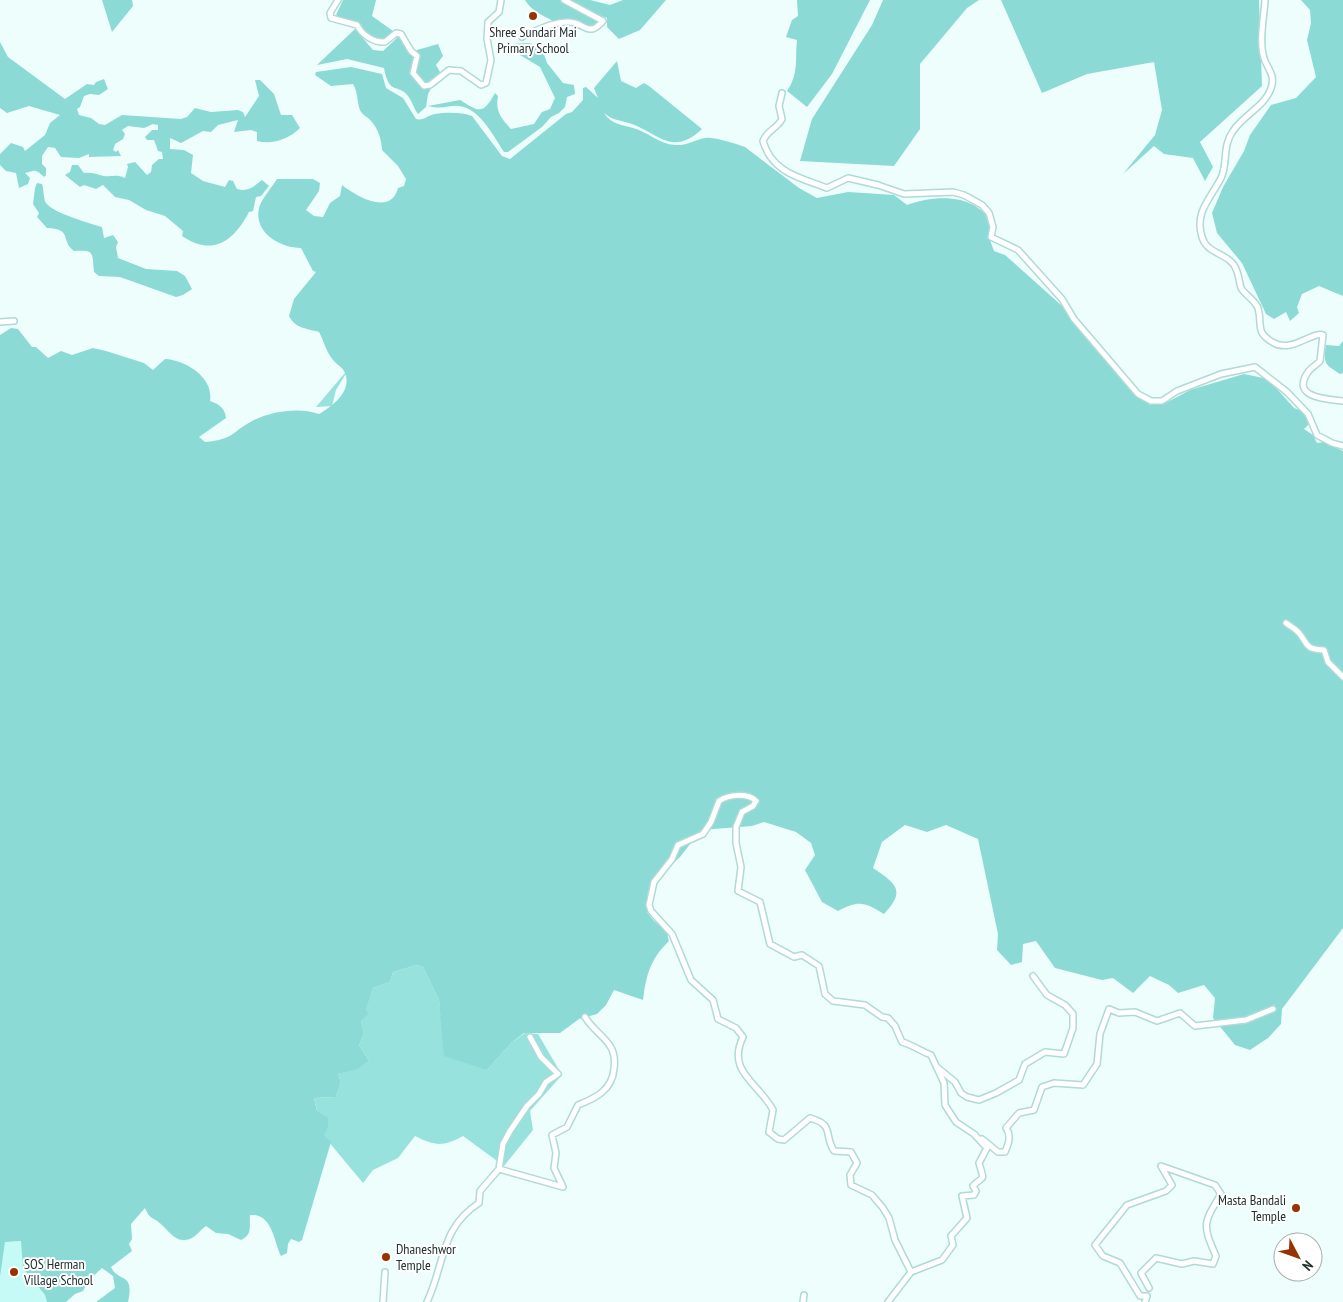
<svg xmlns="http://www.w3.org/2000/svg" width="1343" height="1302" font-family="'PT Sans Narrow',sans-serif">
	<rect width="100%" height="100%" fill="#edfefd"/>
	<path fill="#c5faf6" d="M22,1241L23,1268L45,1295L47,1302H0V1277L5,1242Z"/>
	<path fill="#97e2dd" d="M350,367L336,390L332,406L316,407Z
		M417,965L423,967L439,1000L441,1016L487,1070L511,1043L525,1033L538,1034L562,1075L530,1111L533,1130L504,1166L463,1136C443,1147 435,1146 415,1136L398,1158L373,1170L363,1183L323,1135L314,1098L336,1097L341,1082L338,1074L357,1068L369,1061L359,1045L364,1034L361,1021L373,988L390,982L393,972Z"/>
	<path fill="#8cdad5" d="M102,0H132L133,6L112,32Z
		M343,0H376L372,16L393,31L388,40L381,43L369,38L361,24L341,19L336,15Z
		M525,0H563L601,22C592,30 586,26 575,24C570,23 564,24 559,25C545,15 534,14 525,0Z
		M570,0H590L610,5L623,0H666L640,30L619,39L607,27V18L590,12Z
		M797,0H870L832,74L807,107L787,91C799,74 795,59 797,40L786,37L792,20L798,16Z
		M883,0H979L967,8L920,64V129L894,166L800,161L812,119L872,25Z
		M1001,0H1259L1262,86L1200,142L1213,167L1205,181L1193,158L1164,154L1154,146L1123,174L1155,135L1162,110L1154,62L1087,74L1042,93Z
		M1301,0H1343V296L1319,286L1302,294L1297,307L1299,313L1290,321L1286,312L1274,319L1266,314L1242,263L1217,233L1212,213L1223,187L1244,151L1250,135L1271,105L1296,98L1316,77L1307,40L1311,23L1310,10Z
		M355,29L373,50L383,51L399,36L410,52L438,44L443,56L436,65L440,72L428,94L426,107L418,114C414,109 412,101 408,96C398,83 389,96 384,68L347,59L317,65Z
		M0,42L8,57L65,99L87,84L94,85L96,82L104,79L108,89L99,95L90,94L84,96L80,107L77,109L79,115L91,118L99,124L105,125L122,115L181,119L187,117L195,108L211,112L238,110L243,112L245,117L259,96L255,80H260L274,94L281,115H292L300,128C289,139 273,145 257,141V132L251,130L234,132L238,120L218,125L211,132L203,131L181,143L170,138V149L184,150L193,155L191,173L203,181L225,187L229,180L233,181L237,189C248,192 253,187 262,180L269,186L261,196L256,197L253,211L249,212C235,239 214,258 182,236L183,231L165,216L146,210L129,200L115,197L103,185L96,189L84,185L80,187L65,175L70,172L72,165H78L84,173C94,172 97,175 104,176C112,177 116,174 125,178L128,167L127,164L135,162L147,175L151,172L152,165L159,159H163L162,152L158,151L154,140H147L145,137L152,130H158V125L153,124L144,128L128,126L122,130L125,134L123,139L115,144L113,150L116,152L118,150L121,156L89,157V154L79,158L61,157L55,148L48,147L42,156V164L46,168V175L44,177C34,168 36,171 25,173L30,178L28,184L19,188L16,173L6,171L0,165V154L11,143L23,147L25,151L45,135L50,123L60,115L29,106L7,113L0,108Z
		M528,43L541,46L547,63L563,83L574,85L575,94L567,97L565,107L559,113L551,117L542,127L508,152H504C494,137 480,108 459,106C448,105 444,110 428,106L460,100C479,112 483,115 495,93L498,96C495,111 501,118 511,129L534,124L542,112L550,109L555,98L540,67L510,49L512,44Z
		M617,61L621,81L636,88L644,83L649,86L702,129C673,156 660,135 632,124C621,120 613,121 604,113C612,125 621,124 633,128C648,132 659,144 675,145C687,146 694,140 705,138C711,136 738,144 745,147L799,188L817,198L848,192L864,193L894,195L907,205C938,194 980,193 994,229L990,240L994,251L1005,255L1061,305L1099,354L1150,405H1162L1190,390L1244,374L1268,379L1294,408L1302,411L1311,422L1304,429L1313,435L1317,443L1324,442L1343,451V928L1282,1009L1281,1024L1268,1038L1250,1050L1235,1045L1213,1018L1215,998L1204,985L1178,993L1169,985L1150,976L1133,993L1113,978L1102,980L1055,968L1036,941L1023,944L1022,962L1011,965L997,950L998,934L978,839L946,825L927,832L905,825L882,842L873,868C895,883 907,890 884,914C864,902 859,900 838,911L822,902L805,870L815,855L811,843L796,832L764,822L752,826L701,830L680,857L653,881L647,896V912L654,921L666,930L669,941C651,958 646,975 643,1000L614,990L606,1005L597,1014L579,1019L560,1033H524L511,1043L487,1070L444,1056L439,1000L423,967L417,965L393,972L390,982L373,988L366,1009L368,1014L361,1021L364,1034L359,1045L369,1061L357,1069L338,1074L341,1082L336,1097L314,1098L317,1111L328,1118V1127L324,1135L331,1142L302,1240L299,1242L291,1239L288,1244L287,1253L281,1256C274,1243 273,1213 250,1215C249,1225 253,1235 241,1240L228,1234L216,1233L206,1226C200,1230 197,1236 190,1239C176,1244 169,1231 161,1224C152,1216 150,1220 145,1208L131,1224L132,1239L129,1244L132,1251L111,1267C118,1283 135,1271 128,1302H96L115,1288L113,1276L102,1268L88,1281L83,1291L75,1294L66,1302H47L45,1295L23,1268L21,1241L5,1242L0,1277V335L11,328L18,329L32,347H36L48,358L61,351L72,355L93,348L106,351L144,363L153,370L165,359C185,360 214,377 210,401C219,404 225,408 226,418L199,437L205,442C235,439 231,432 254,420C273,411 299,407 319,414C333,406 354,390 344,371C342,367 336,364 333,360C326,352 324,341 319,332C306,328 296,329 289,316L294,299L316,272L313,271L301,248C279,248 251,231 260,205C264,196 272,187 277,179H313L320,183L319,191L306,210L314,216L323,217L330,203L340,196L342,185C357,197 391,216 398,188L404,186L406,179L398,166L382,150C382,141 378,128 371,121C368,117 362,115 360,110C357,102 358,92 353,84L331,86L315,75L316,72L351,67L382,74L386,88L403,98L416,119C424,121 428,115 435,114C446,112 462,112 472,116L502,156L510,159L566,114L572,112L583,100V88L586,87L598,98L594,88Z
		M37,183L42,184C44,190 43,198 46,203C53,213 89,223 102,227L104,238L113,235L118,242L116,247L118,258L146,269L177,271L185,276L192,289L183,295L176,297L120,277L99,276L94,272C92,252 95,250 74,251C60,240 73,229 47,228L37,217L39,213L33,204L35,188Z
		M1343,341V373L1340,374C1325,364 1323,364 1326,345L1339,346Z"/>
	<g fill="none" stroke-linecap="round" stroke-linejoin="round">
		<defs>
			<path id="minor" d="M338,0L330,13L331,18L357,25C362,35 374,43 385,42L396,33L401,34L411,51L417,56L413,73L424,86L430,85L449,70L461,71L481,85L486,83L491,60L487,39L488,22L499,12L501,0
				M1265,0C1264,18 1258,44 1265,61C1269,70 1274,75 1272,85C1267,106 1244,114 1233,131C1222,146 1228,164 1221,178C1211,198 1194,212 1202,237C1207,255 1230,253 1236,269C1239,275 1239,282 1241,288C1245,295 1255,300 1258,308C1263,325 1254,332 1274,343C1291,353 1313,331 1323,335L1320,361C1316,365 1311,368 1308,372C1290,398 1327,399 1343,401
				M522,37C535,31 560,18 575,23C580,24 585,29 590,29C595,30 600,24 603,21L564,0
				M782,93L779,106L782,119C777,129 767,130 763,141C772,173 801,178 827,188L848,178L878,185L904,194L953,192L964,195L982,205L989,213L993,227L991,237L1018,250L1062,299L1074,319L1138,394L1151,401H1162L1177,391L1221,374L1255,367L1287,392L1308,414L1317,435L1332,443L1343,446
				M0,322L14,321
				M1286,623C1290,626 1296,629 1299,633C1309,645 1304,649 1324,650L1328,662L1343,677
				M938,1068L955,1082L961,1093L967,1097L979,1100L996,1093L1019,1080L1025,1064L1045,1052L1064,1054L1073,1028V1014L1065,1005L1047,995L1033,976
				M982,1139L998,1152H1005C1008,1145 1012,1136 1006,1128L1019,1113L1034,1110L1042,1087L1054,1083L1083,1085L1097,1064L1100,1034L1109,1009L1119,1013L1135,1012L1157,1021L1180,1013L1195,1026L1246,1020L1273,1009
				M499,1169L563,1187L554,1168L556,1153L552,1135L567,1127L578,1105C596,1098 612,1090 614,1069C615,1061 615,1053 610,1046C603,1035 592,1029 585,1017
				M383,1302L385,1272
				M427,1302C445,1264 440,1228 479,1203L480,1191L499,1169L503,1144L510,1131L527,1106L539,1094L546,1082L558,1074L541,1057L530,1037
				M803,1302L804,1295
				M888,1302L911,1272L942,1260L953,1245L951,1236L967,1218L962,1196L974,1195L976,1191L973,1186C984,1174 985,1184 979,1163L987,1148L974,1134L956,1122L945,1105L944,1083L931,1055C920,1051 915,1046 902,1042L895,1026L888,1018L882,1017L865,1005L833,1001L825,994L819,966L802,955L794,957L770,944L760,902L738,891L741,867L736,843V827L742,812L753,806L756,801C748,793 729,794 719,801L711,822L703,834L678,845L672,859L654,882L649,905L651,911L672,934L691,980L713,1000L718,1019L736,1028L743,1037C726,1072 759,1083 773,1110L769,1132L778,1139L784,1140L810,1118C835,1125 823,1133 834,1151L851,1152L857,1163L850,1175L851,1185L872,1195L883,1208L889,1218L895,1240L911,1272
				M1145,1302L1147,1296H1140L1120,1263L1103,1256L1095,1245L1127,1205L1166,1191L1172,1185L1161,1166L1215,1185L1221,1194C1203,1224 1202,1224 1216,1256L1213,1264L1194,1261L1182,1264L1156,1258L1141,1273L1149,1288"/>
		</defs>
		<use href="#minor" stroke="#afdad6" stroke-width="8"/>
		<use href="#minor" stroke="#fff" stroke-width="5"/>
	</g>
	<g fill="#973300" stroke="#fff" stroke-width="2">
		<circle cx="533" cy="16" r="5"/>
		<circle cx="1296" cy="1208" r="5"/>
		<circle cx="386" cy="1257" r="5"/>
		<circle cx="14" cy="1272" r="5"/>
	</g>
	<g text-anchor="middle" stroke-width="4" stroke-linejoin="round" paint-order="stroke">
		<g font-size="14" fill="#203130" stroke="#fff" text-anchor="start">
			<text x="533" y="37" text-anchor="middle">Shree Sundari Mai<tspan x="533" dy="16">Primary School</tspan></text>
			<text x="1286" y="1205" text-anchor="end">Masta Bandali<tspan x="1286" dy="16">Temple</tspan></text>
			<text x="396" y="1254">Dhaneshwor<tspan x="396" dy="16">Temple</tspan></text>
			<text x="24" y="1269">SOS Herman<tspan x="24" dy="16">Village School</tspan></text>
		</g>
	</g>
	<g transform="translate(1298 1257) rotate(131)"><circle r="24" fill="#ffffff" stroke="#a6adac"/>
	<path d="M0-4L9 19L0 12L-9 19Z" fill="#973300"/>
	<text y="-8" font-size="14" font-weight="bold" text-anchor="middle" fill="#203130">N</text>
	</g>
</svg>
